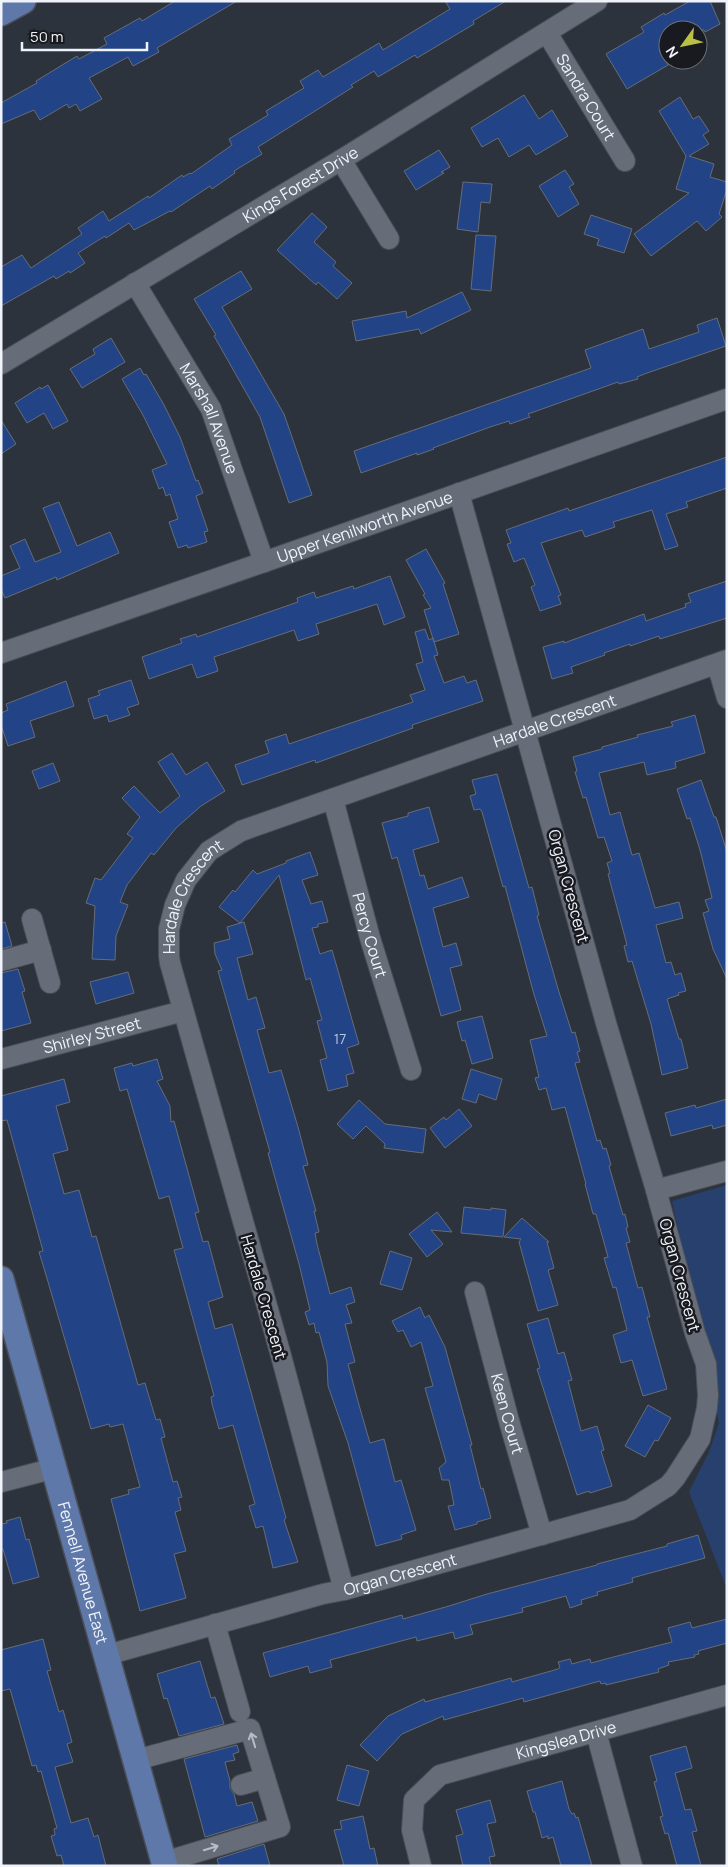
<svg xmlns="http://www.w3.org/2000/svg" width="728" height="1867" font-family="Manrope,sans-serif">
	<rect width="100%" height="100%" fill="#2d333c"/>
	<path fill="#28406d" d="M727,1185V1589L689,1492L709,1452L719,1423L672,1201Z"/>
	<path fill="#224487" stroke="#666c77" d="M175,1H237L157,48L159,52L133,66L128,57L89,78L102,99L80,111L76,104L69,108L67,104L40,120L34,110L1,124V103L37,83L36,81L77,56L79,59L107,44L104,38L140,18L142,21Z
		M445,1H506L473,21L474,24L417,58L415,55L378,77L374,71L351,85L353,87L258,147L262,154L234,171L235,173L212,189L210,186L171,212L170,211L134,230L129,223L106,238L105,236L78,253L85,263L70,273L69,271L56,279L54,276L1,306V267L22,255L31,268L82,234L78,228L103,211L109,221L148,196L149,198L182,175L183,177L190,173L191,174L232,145L229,139L268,115L266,111L304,88L300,81L318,70L323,77L379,43L383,50L450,9Z
		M690,1H710L720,24L705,32L704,30H668V49L661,54L668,65L627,89L606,54L644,32L641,27L664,13L665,15Z
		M524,95L539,119L552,110L568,136L536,155L529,145L509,157L498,138L482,147L471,128Z
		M680,97L693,119L699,116L709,131L703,135L709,144L689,156L714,164L710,177L727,182V189L719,214L722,217L706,231L697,221L651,256L634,234L689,193L676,189L686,156L659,111Z
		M439,150L450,167L441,172L444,173L416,190L404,171Z
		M565,170L574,184L569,187L579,204L558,217L539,186Z
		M463,182L492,184L490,203L481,202L478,232L457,229Z
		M312,213L327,227L314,242L336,262L333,266L352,283L337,299L318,282L316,285L277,250Z
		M591,215L632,229L624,253L597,245L599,239L584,234Z
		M476,235L496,236L491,291L471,289Z
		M241,271L252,289L222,307L284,414L312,495L289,503L260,417L214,336L216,335L194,299Z
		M462,292L471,310L421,334L419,329L356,341L352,321L406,311L407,318Z
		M717,318L726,346L647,373L637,377L638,379L619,384L618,382L528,414L530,417L510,424L509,421L490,427L433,448L434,449L417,455V453L361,473L354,451L591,368L585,350L643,329L649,349L699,332L697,325Z
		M111,338L125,362L82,388L70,369L95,354L93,349Z
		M140,368L144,375L146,374L164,405L180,437L196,481L198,480L203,493L196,496L208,531L204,532L207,542L188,548L187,545L178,548L169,522L178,519L170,494L166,496L163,487L159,489L152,470L167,464L144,417L122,379Z
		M48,385L68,421L53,429L44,413L27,423L15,403L40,387L41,389Z
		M1,420L16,444L1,454Z
		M727,457V488L686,502L688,507L666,514L678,546L665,550L652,510L613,522L615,527L585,537L582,530L541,543L561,595L558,596L561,604L540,611L531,587L535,585L524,558L514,562L507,544L511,543L506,530L568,508L569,511Z
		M59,502L77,546L110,532L119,553L57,580L56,577L5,598L1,589V576L20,568L10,546L25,539L35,562L61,552L43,508Z
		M426,549L445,583L443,584L459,634L434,642L424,610L431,608L423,595L425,594L406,560Z
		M390,576L405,617L384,625L377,604L316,624L319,634L298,641L294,630L214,657L218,671L197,678L192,664L149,679L142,657L182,643L180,639L196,634L197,637L298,602L297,598L314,592L316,598L353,586L354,589Z
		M727,581V618L660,639L659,636L630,646V644L604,653L605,655L571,667L573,673L552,679L543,647L564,641V643L644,614L646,621L686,607L685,604L691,602L688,594Z
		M425,629L429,640L433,638L438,655L434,656L444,683L464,676L467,683L476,680L483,701L412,725L413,728L316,763L315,760L242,785L235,765L269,753L265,741L286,734L289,744L413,702L410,695L425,690L416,664L423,662L415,632Z
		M131,680L139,704L127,708L130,715L109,722L107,715L94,719L88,699L100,695L98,691Z
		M66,681L74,706L30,721L35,737L8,746L1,725V713L8,710L6,704Z
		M695,715L705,753L675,762L676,768L647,775L644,762L599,773L610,815L620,812L632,855L639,853L655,908L679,902L683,918L656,925L666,963L671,962L675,975L681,973L686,991L678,993L679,995L667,999L679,1039H681L688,1068L662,1075L651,1024L632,961L628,962L624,946L627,945L608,874L610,873L607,863L612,861L604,837L598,838L586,797L583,798L575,772L577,771L573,757L602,749V747L638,737L637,735L673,726L671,722Z
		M172,753L186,775L207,762L225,791L201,806L176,828L154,855L151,853L127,885L120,902L128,905L116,936L115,960L92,959L95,906L86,903L95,878L101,880L133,838L127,834L140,817L122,798L134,786L160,813L180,796L158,762Z
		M53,763L60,781L39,789L32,771Z
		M497,774L529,888L532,887L539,915L537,916L559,992L572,1033L575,1032L580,1051L577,1052L580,1062L575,1063L597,1141L600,1140L603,1149L606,1148L611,1165L609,1166L623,1215L625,1214L628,1227L626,1228L630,1242L626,1243L638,1288L642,1287L650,1317H647L667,1389L643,1396L632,1360L621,1363L613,1335L627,1330L616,1287L613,1288L604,1258L608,1257L596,1214H593L585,1184H586L565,1107L552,1110L546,1088L539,1090L535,1078L539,1077L530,1040L547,1036L533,991L505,886L503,887L482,812L480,809L474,810L470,796L476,794L472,780Z
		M701,780L714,817H716L727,852V979L713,949L703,913L709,911L705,900L712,898L700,850L690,818L687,819L677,789Z
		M429,807L439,842L413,850L420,876L424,875L428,889L462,877L469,897L433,908L443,947L456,943L462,965L450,968L461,1010L441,1016L397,857L392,859L382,823L408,816V813Z
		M310,852L318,875L302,880L311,904L322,901L328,922L318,924V927L312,928L320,954L332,950L359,1044L347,1048L354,1073L346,1075L348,1086L328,1091L320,1060L327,1058L317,1021L322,1020L310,978L306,980L279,875L240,923L219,907L233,890L235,892L253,870L257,874L286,863V861Z
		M5,922L12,946L1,949V923Z
		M244,922L253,954L237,958L248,1000L256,997L265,1028L257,1030L269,1073L281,1070L298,1127L308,1165L303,1166L316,1211H314L319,1232L315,1233L317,1244L330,1294L351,1287L355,1302L346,1305L352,1323L345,1324L355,1362L348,1364L359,1405L370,1443L384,1439L395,1482L401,1480L416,1530L401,1535L402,1539L376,1546L348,1443L328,1386L327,1362L319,1332L316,1333L314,1323L309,1325L305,1312L310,1310L299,1264L268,1153L270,1152L218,971L222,970L215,954L214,943L230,939L227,927Z
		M18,969L25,991L22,992L31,1023L1,1031V973Z
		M128,972L134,993L96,1004L90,982Z
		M482,1016L493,1058L472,1064L465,1040L462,1041L457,1022Z
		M157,1059L163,1079L157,1081L170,1106L171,1122L174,1121L199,1212L195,1213L203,1242L208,1241L223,1297L208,1302L215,1329L232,1324L286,1518L284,1520L298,1562L273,1568L263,1526L256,1528L249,1506L255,1504L233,1425L219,1429L212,1404L211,1397L214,1396L174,1250L183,1248L169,1196L159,1199L127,1089L120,1091L114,1068L132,1063L133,1066Z
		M471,1069L502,1079L496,1100L479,1094L476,1103L462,1099Z
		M64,1079L70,1102L56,1106L68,1150L53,1154L64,1194L79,1190L92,1237L96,1236L138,1385L145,1383L156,1420L160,1419L165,1437L161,1438L173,1482L177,1481L182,1497L178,1498L181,1510L175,1512L186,1551L174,1554L186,1598L140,1611L111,1499L129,1494L128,1490L140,1487L123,1424L110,1427L109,1424L91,1429L46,1275L39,1252L43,1251L7,1120L1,1121V1096Z
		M727,1099V1125L713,1129L712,1125L671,1136L665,1113L695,1105L696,1108Z
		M359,1100L385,1124L426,1129L423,1153L384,1148L385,1144L366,1126L353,1139L337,1124Z
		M459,1109L472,1126L445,1148L430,1128L444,1117L446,1120Z
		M464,1207L491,1210V1208L506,1210L503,1237L461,1233Z
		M437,1212L452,1232L431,1230L443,1244L427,1257L409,1234Z
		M522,1218L549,1242H547L554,1268L548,1270L558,1305L538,1311L519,1242L521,1239L504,1237Z
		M390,1251L412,1258L402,1290L380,1284Z
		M420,1307L425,1318L429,1315L445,1347L472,1445H470L481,1489L483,1488L491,1518L477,1522V1524L455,1530L448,1506L454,1505L449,1480H442L439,1468L446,1462L425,1388L433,1386L421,1342L411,1347L403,1330L398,1332L392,1321Z
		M548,1318L558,1354L564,1352L572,1380L568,1381L581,1431L597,1426L604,1450L601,1451L612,1486L590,1493L589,1491L577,1495L537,1369L540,1368L527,1324Z
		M648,1405L671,1418L658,1441L655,1440L645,1457L625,1446Z
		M20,1517L26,1540L29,1539L39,1577L13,1584L3,1549H1V1524L7,1523L6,1521Z
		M698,1535L705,1558L632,1578L633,1582L597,1592L598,1595L581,1600L582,1604L570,1608L566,1596L522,1608L523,1612L470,1625L473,1634L455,1639L453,1632L417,1641L416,1637L330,1660L332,1667L310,1673L308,1666L270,1677L263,1653L402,1615L403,1619L449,1606L487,1594L597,1565V1564L667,1546V1544Z
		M727,1619V1643L698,1651L699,1654L694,1655L695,1657L668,1662L669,1665L658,1669L659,1672L606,1685V1683L601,1684L600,1681L524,1702L523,1698L444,1720L443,1716L402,1734L377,1761L360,1745L388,1716L424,1699L425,1702L511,1678L512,1682L558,1669L560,1667L558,1662L570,1659L572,1664L590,1659L591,1663L625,1654L672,1642L668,1628L690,1622L692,1628Z
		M43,1639L51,1670L47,1671L59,1712L63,1710L72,1742L67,1744L73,1762L55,1767L71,1823L88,1818L94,1837L98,1835L106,1866H64L61,1855L57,1856L51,1836L55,1835L54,1829L57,1828L41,1771L38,1772L36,1765L32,1766L10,1689L1,1691V1650Z
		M200,1661L211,1698L215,1697L224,1724L179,1736L167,1698L164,1699L157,1674Z
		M237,1745L239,1752L233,1754L235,1760L225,1762L230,1781V1788L234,1794L237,1806L252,1802L258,1821L205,1837L184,1759Z
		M686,1746L692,1768L675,1773L685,1810L691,1809L697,1831L692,1832L701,1866H677L668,1833L665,1834L660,1817L663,1816L654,1782L657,1781L650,1756Z
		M347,1765L369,1771L359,1806L337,1800Z
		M562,1781L569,1809L572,1814L574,1813L576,1818L578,1817L592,1866H561L553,1837L548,1839V1836L542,1838L535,1812H533L527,1791Z
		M490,1800L496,1822L487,1824L495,1856L489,1857L491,1866H463L456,1836L463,1834L456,1810Z
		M363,1816L370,1849L374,1848L378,1866H344L334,1830L342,1829L340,1821Z
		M264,1844L270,1866H219L217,1859Z"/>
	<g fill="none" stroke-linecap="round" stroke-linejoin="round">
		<defs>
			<g id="minor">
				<path id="s1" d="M547,33L625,161"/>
				<path d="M341,160L389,239"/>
				<path id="s2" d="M135,283L211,409L264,562"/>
				<path id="s3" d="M1,364L341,160L597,1"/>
				<path id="s4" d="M1,653L264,562L727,399"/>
				<path d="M717,664L727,698"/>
				<path id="s5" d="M333,799L370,938L411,1070"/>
				<path d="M32,919L50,983"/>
				<path d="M1,961L41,950"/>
				<path id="s6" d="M1,1059L183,1011"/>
				<path d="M656,1190L727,1171"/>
				<path id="s7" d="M475,1292L509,1421L542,1535"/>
				<path d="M1,1482L55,1468"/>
				<path id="s8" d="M344,1590L280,1352L170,963L169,956V929L175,905L186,880L209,851L241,831L727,660"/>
				<path d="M215,1624L240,1712"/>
				<path id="s9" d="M107,1655L323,1594L344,1590L630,1510L668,1486L675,1478L700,1439L707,1408L708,1395L706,1364L695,1333L656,1190L606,1023L459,493"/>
				<path d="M596,1732L632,1866"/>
				<path d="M136,1760L250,1729L280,1827L164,1862"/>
				<path d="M241,1785L265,1778"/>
				<path id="s10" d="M421,1866L412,1830L414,1800L440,1775L727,1695"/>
			</g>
			<g id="major">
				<path d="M1,13L23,1"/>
				<path id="s11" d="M1,1279L165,1866"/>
			</g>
		</defs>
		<use href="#minor" stroke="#4a4e57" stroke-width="22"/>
		<use href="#major" stroke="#4a4e57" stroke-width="28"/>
		<use href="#minor" stroke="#676d78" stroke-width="20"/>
		<use href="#major" stroke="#5f78aa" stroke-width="25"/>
	</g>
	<defs><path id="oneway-shaft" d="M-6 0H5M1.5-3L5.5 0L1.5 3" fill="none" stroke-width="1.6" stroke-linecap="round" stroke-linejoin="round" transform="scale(1.25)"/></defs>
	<g stroke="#b9bec6">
		<use href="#oneway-shaft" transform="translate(253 1740) rotate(-107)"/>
		<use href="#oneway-shaft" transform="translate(211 1848) rotate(-17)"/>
	</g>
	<g text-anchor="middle" stroke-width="5" stroke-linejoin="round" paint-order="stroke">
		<g font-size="14" fill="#bcc8dd">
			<text x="340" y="1044">17</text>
		</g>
		<g font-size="16" fill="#f0f4fa" stroke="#181a1f">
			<text dy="6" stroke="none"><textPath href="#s1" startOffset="75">Sandra Court</textPath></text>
			<text dy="6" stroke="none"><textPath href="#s3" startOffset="349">Kings Forest Drive</textPath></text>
			<text dy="6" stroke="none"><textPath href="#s2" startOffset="155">Marshall Avenue</textPath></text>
			<text dy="6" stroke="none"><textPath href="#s4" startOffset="385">Upper Kenilworth Avenue</textPath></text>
			<text dy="6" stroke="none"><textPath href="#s8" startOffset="1144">Hardale Crescent</textPath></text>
			<text transform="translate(569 886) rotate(75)" y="6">Organ Crescent</text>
			<text dy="6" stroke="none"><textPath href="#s8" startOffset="724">Hardale Crescent</textPath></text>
			<text dy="6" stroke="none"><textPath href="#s5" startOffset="141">Percy Court</textPath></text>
			<text dy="6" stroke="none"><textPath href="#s6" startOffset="94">Shirley Street</textPath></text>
			<text transform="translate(680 1275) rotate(75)" y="6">Organ Crescent</text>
			<text transform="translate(264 1297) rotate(74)" y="6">Hardale Crescent</text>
			<text dy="6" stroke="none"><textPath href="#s7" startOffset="126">Keen Court</textPath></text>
			<text dy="6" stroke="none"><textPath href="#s11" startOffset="305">Fennell Avenue East</textPath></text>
			<text dy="6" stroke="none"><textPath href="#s9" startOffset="304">Organ Crescent</textPath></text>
			<text dy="6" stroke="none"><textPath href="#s10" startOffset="234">Kingslea Drive</textPath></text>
		</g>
	</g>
	<rect width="728" height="1867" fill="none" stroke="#f0f4fa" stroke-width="5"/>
	<g transform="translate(683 45) rotate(237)"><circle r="24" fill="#181a1f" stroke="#6e7177"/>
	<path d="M0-4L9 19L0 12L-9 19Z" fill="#bac046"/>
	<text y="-8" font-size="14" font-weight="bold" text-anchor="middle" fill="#f0f4fa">N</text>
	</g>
	<path d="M22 42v8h125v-8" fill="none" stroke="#f0f4fa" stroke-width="2.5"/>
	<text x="30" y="42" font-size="15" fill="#f0f4fa" stroke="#181a1f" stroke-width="4" paint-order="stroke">50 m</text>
</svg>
